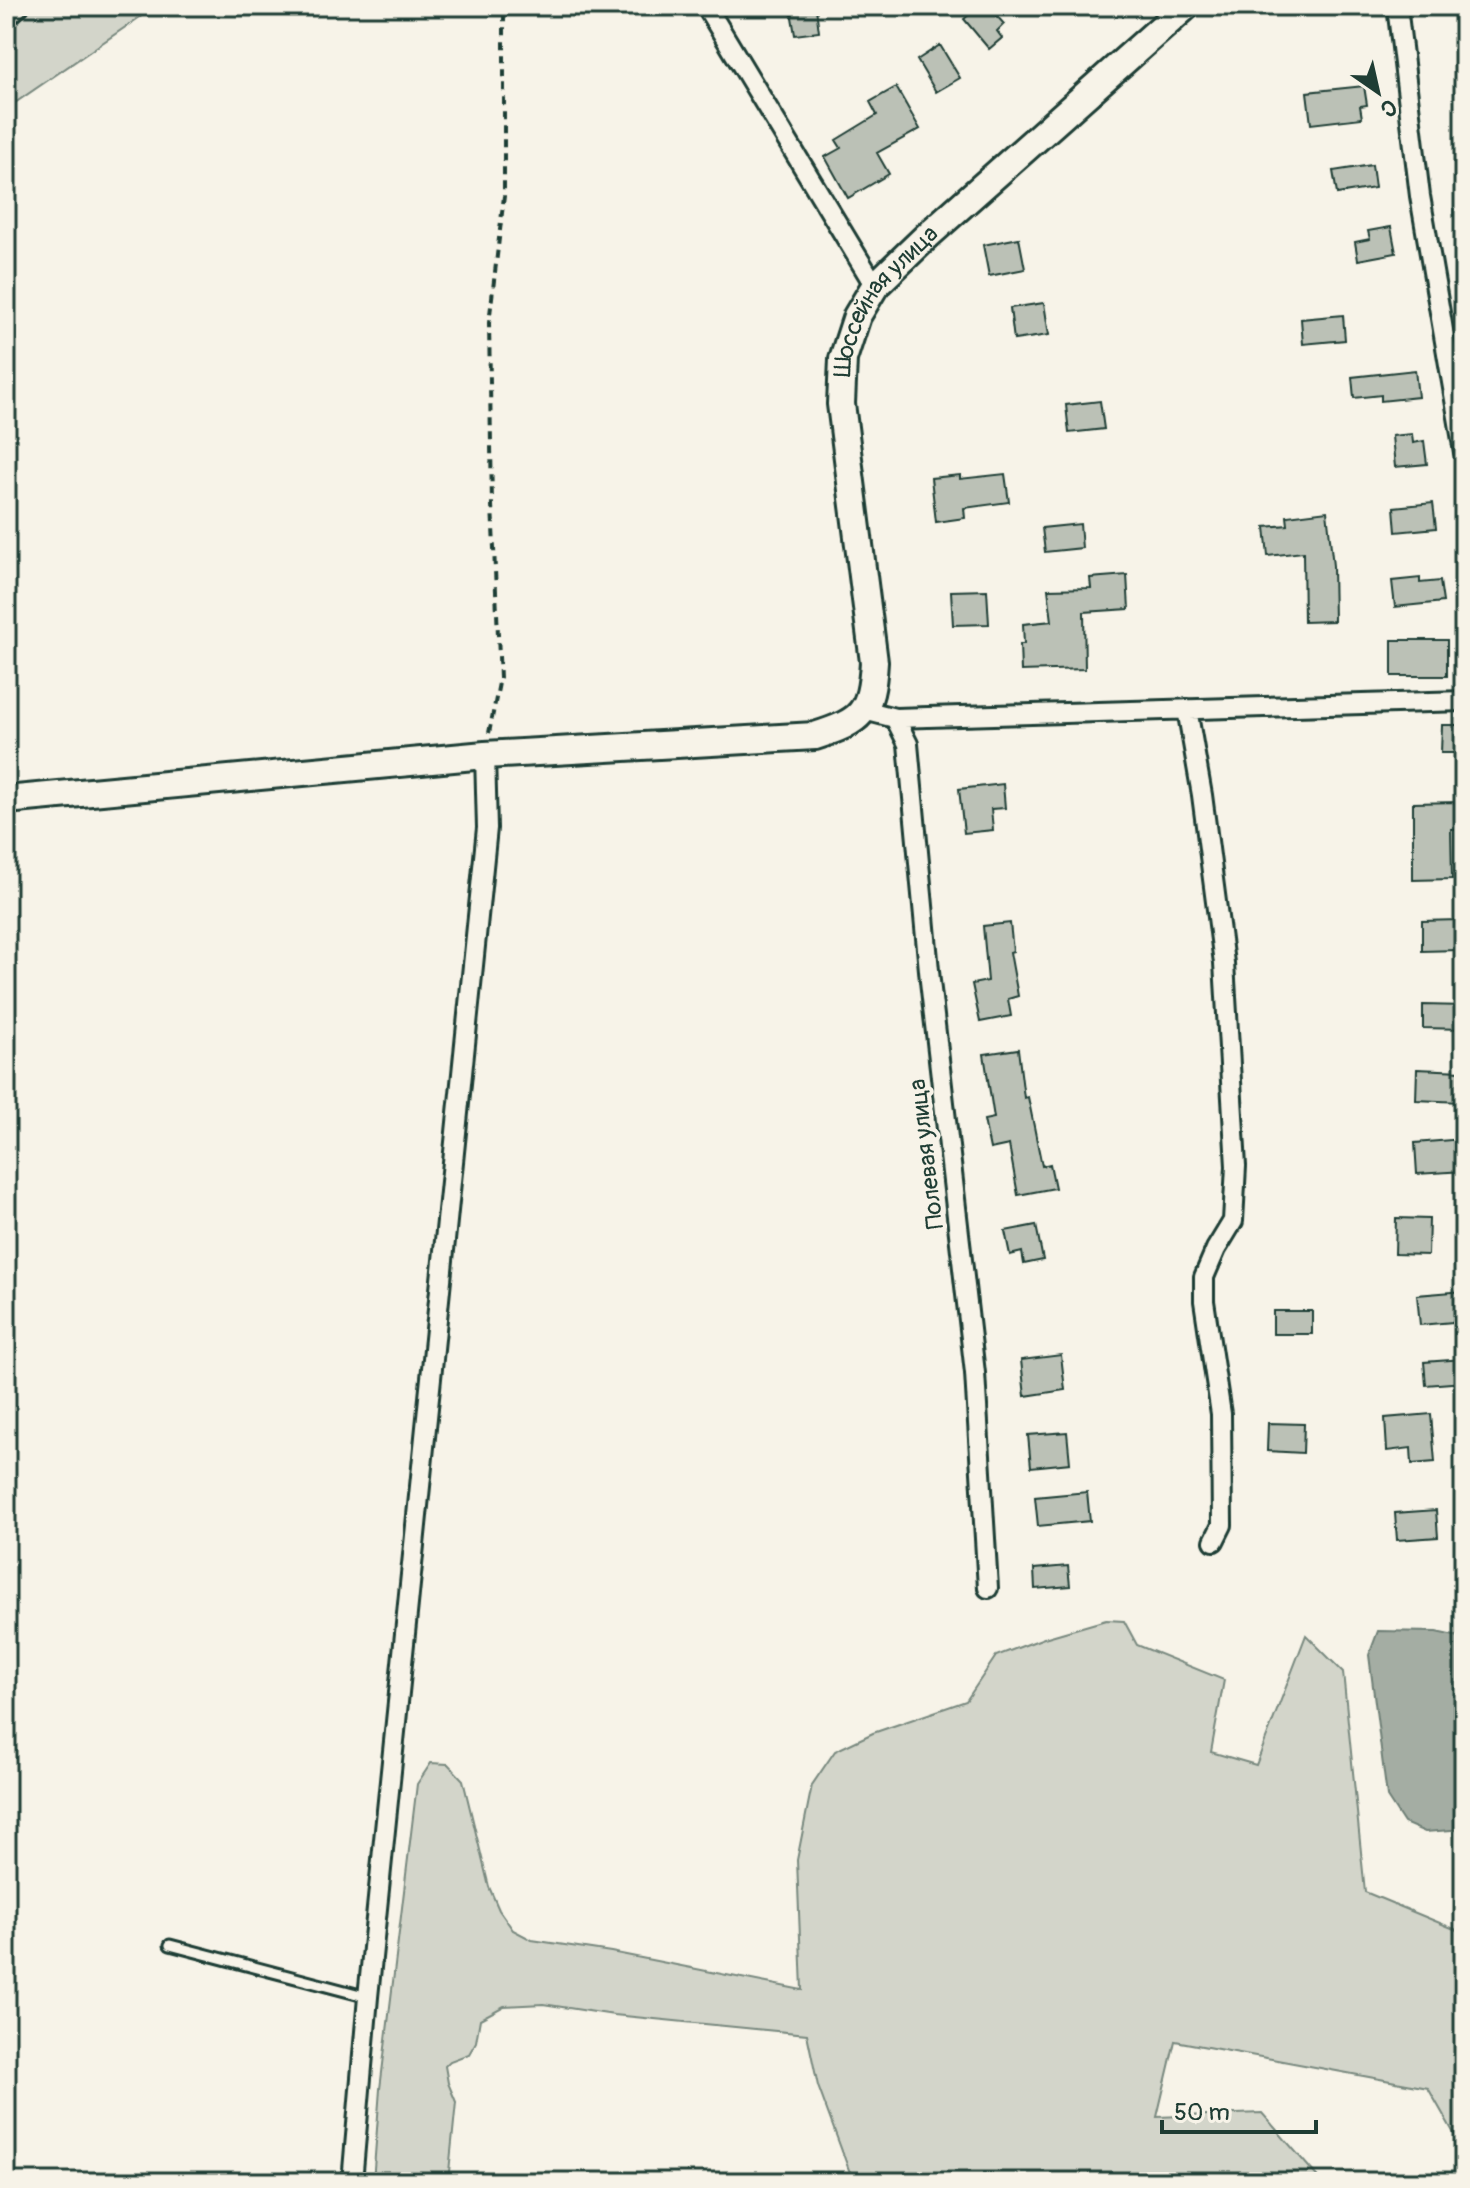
<svg xmlns="http://www.w3.org/2000/svg" width="1470" height="2188" font-family="Pangolin,sans-serif">
	<rect width="100%" height="100%" fill="#f7f3e8"/>
	<filter id="ink" filterUnits="userSpaceOnUse"><feTurbulence type="fractalNoise" baseFrequency=".0125" numOctaves="2"/><feDisplacementMap in="SourceGraphic" scale="16" xChannelSelector="R" yChannelSelector="G"/><feConvolveMatrix kernelMatrix="1 2 1 2 8 2 1 2 1" color-interpolation-filters="sRGB"/></filter>
	<g filter="url(#ink)">
		<path fill="#d3d5ca" stroke="#79897f" stroke-width="2" d="M6,6H156L6,109Z
			M1106,1620L1124,1621L1137,1645L1224,1680L1211,1752L1256,1765L1306,1635L1343,1672L1365,1892L1464,1933V2151L1428,2088L1175,2041L1157,2117L1262,2113L1322,2182H858L849,2170L818,2086L807,2034L614,2015L543,2004L504,2006L480,2019L476,2042L469,2054L450,2061L445,2066L448,2083L456,2102L448,2182H373L380,2089L417,1784L431,1763L448,1764L463,1780L489,1887L499,1910L513,1930L532,1940L611,1952L802,1990L797,1860L812,1785L835,1751L873,1733L966,1701L996,1656L1044,1638Z"/>
		<path fill="#a4ada3" stroke="#6f8077" stroke-width="2" d="M1378,1631L1436,1632L1464,1638V1829L1425,1832L1404,1823L1387,1797L1369,1655Z"/>
		<path fill="#bbc1b6" stroke="#1f3d34" stroke-width="2" d="M979,6H988L1004,24L997,31L1002,38L989,49L964,19Z
			M816,8L819,32L795,35L791,11Z
			M940,45L960,78L936,92L917,60Z
			M1364,86L1367,105L1360,106L1362,118L1311,124L1307,92Z
			M896,87L920,129L877,153L889,174L848,198L825,157L841,148L836,140L877,115L870,102Z
			M1372,165L1375,188L1337,194L1333,171Z
			M1391,227L1396,253L1358,260L1355,242L1370,239L1368,231Z
			M1019,238L1025,269L989,276L983,245Z
			M1044,303L1049,335L1014,340L1010,308Z
			M1343,315L1345,340L1303,344L1301,319Z
			M1415,370L1418,397L1381,401V395L1354,398L1352,377Z
			M1100,401L1104,429L1069,433L1066,405Z
			M1412,434L1413,443L1424,441L1427,464L1395,467L1392,436Z
			M1005,474L1009,502L964,508L965,518L936,522L931,478L960,475V479Z
			M1433,503L1436,528L1396,532L1394,507Z
			M1327,511L1333,566L1334,621L1304,622L1303,552L1268,556L1265,527L1288,525L1287,516Z
			M1080,524L1082,548L1045,552L1042,528Z
			M1127,575L1129,609L1084,612L1085,669L1021,671L1020,644H1024L1023,624L1052,621L1048,589L1091,588L1090,578Z
			M1420,578V583L1440,581L1443,602L1395,607L1392,581Z
			M987,590L989,624L953,625L951,591Z
			M1392,640H1447V676H1392Z
			M1442,725H1464V753H1441Z
			M1003,784L1005,808L991,809L993,830L964,833L959,789Z
			M1458,802L1459,829H1451L1452,879L1413,880V803Z
			M1458,920V950L1422,951V921Z
			M1010,923L1013,951L1010,952L1018,996L1008,999L1011,1016L980,1022L972,984L988,981L983,926Z
			M1423,1005L1464,1006V1029L1423,1028Z
			M1018,1049L1024,1098L1028,1097L1042,1166L1050,1164L1055,1188L1018,1195L1009,1145L990,1149L984,1120L994,1118L984,1054Z
			M1417,1069L1462,1071L1461,1102L1416,1100Z
			M1463,1139L1464,1171L1417,1174L1415,1143Z
			M1396,1218L1429,1219L1428,1255L1395,1254Z
			M1036,1225L1043,1260L1024,1264L1022,1252L1010,1255L1005,1231Z
			M1464,1291V1321L1420,1325L1417,1295Z
			M1273,1311H1312V1334H1273Z
			M1061,1355L1065,1390L1025,1396L1021,1360Z
			M1464,1359V1382L1426,1385L1424,1362Z
			M1431,1414L1435,1462L1412,1464L1411,1448L1387,1451L1385,1418Z
			M1268,1423L1304,1424L1303,1453L1267,1451Z
			M1067,1432L1070,1463L1031,1467L1028,1435Z
			M1087,1492L1090,1521L1038,1526L1035,1497Z
			M1436,1510L1438,1537L1397,1540L1395,1513Z
			M1068,1566L1070,1586L1035,1589L1034,1569Z"/>
		<g fill="none" stroke-linecap="round" stroke-linejoin="round">
			<defs>
				<path id="service" d="M170,1945L368,1997"/>
				<path id="minor" d="M706,6L875,286
					M1397,6L1420,196L1464,452
					M6,18L19,6
					M1187,709L1202,795L1224,963L1236,1166L1233,1221L1216,1249L1204,1277V1301L1221,1414L1222,1525L1214,1541
					M864,710L895,718L1464,701
					M895,718L908,744L930,981L975,1373L988,1588
					M352,2182L368,1997L487,828L485,755"/>
				<g id="secondary">
					<path id="s1" d="M6,800L485,755L815,736C862,721 871,713 874,662L841,404L843,359L857,316L875,286L928,235L1186,6"/>
				</g>
			</defs>
			<use href="#service" stroke="#1f3d34" stroke-width="15"/>
			<use href="#minor" stroke="#1f3d34" stroke-width="24"/>
			<use href="#secondary" stroke="#1f3d34" stroke-width="32"/>
			<path stroke="#1f3d34" stroke-width="4" stroke-dasharray="8 6" stroke-linecap="butt" d="M489,733L500,678L492,505L489,323L504,196V6"/>
			<use href="#service" stroke="#f7f3e8" stroke-width="9"/>
			<use href="#minor" stroke="#f7f3e8" stroke-width="18"/>
			<use href="#secondary" stroke="#f7f3e8" stroke-width="26"/>
		</g>
	</g>
	<g text-anchor="middle" stroke-width="8" stroke-linejoin="round" paint-order="stroke">
		<g font-size="24" fill="#1f3d34" stroke="#f7f3e8">
			<text dy="8" stroke="none"><textPath href="#s1" startOffset="1294">Шоссейная улица</textPath></text>
			<text transform="translate(926 1154) rotate(-97)" y="8">Полевая улица</text>
		</g>
	</g>
	<rect width="1470" height="2188" fill="none" stroke="#f7f3e8" stroke-width="32"/>
	<rect x="16" y="16" width="1438" height="2156" fill="none" stroke="#1f3d34" stroke-width="3" filter="url(#ink)"/>
	<g transform="translate(1378 92) rotate(146)" stroke="#f7f3e8" stroke-width="6" paint-order="stroke">
	<path d="M0-6L14 30L0 20L-14 30Z" fill="#1f3d34"/>
	<text y="-12" font-size="22" font-weight="bold" text-anchor="middle" fill="#1f3d34">С</text>
	</g>
	<path d="M1162 2120v12h154v-12" fill="none" stroke="#1f3d34" stroke-width="4"/>
	<text x="1174" y="2120" font-size="24" fill="#1f3d34" stroke="#f7f3e8" stroke-width="6" paint-order="stroke">50 m</text>
</svg>
